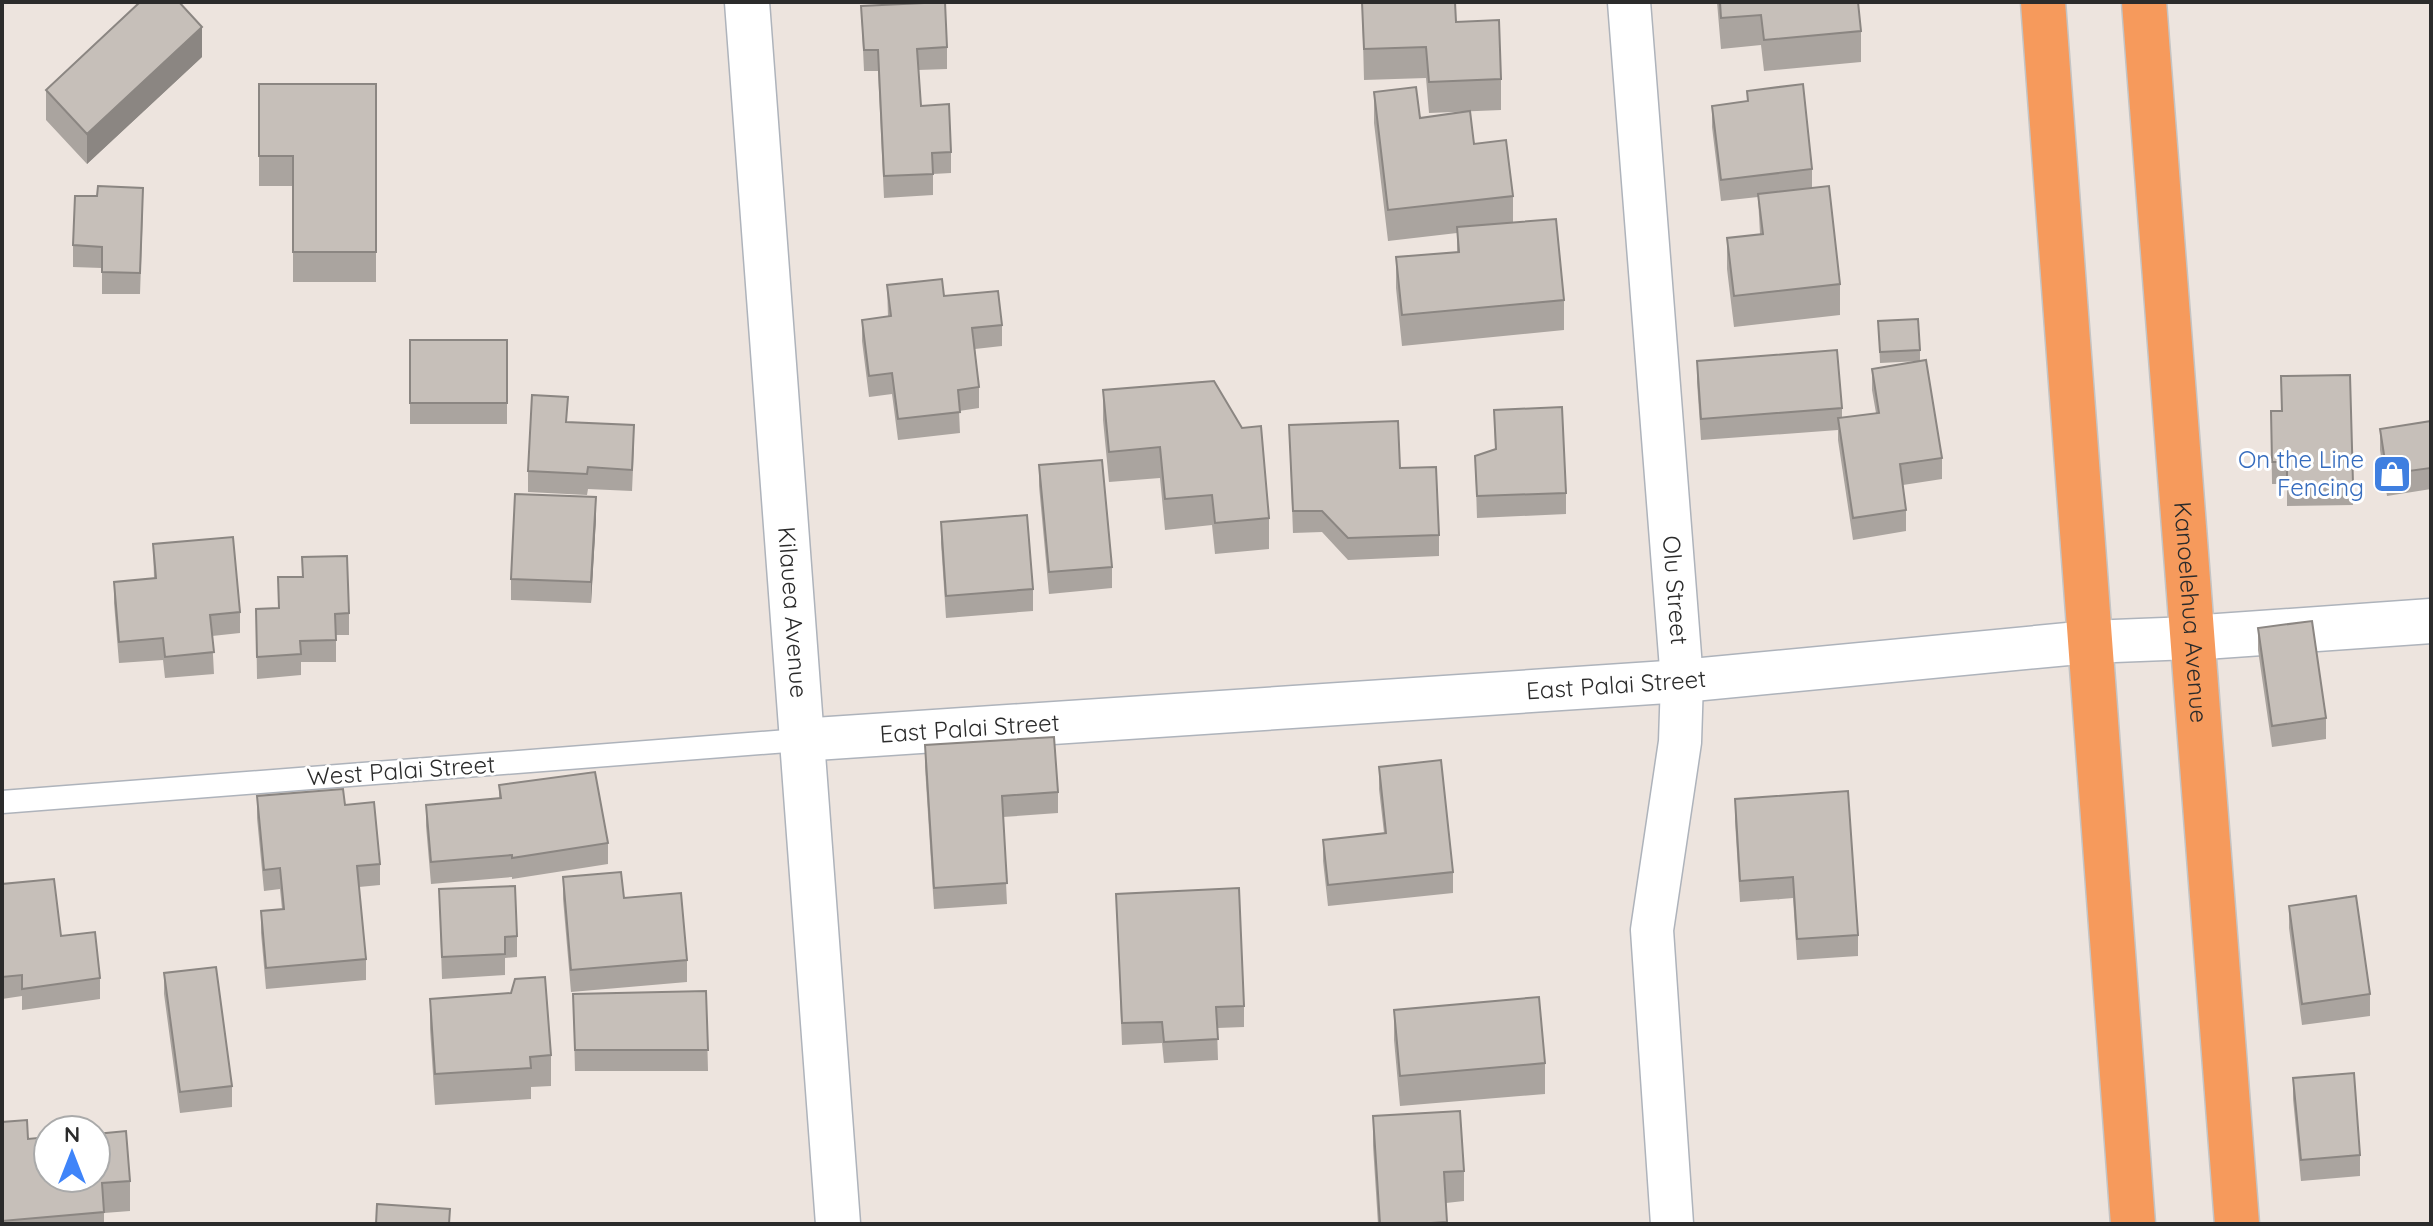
<svg xmlns="http://www.w3.org/2000/svg" width="2433" height="1226" font-family="Quicksand,sans-serif">
	<rect width="100%" height="100%" fill="#ede4de"/>
	<g fill="none" stroke-linecap="round" stroke-linejoin="round">
		<defs>
			<path id="service" d="M2,802L800,740"/>
			<g id="minor">
				<path id="s1" d="M1629,2L1682,681L1680,742L1652,930L1672,1224"/>
				<path id="s2" d="M800,740L1682,681L2089,642L2190,638"/>
			</g>
			<g id="tertiary">
				<path id="s3" d="M747,2L838,1224"/>
				<path d="M2190,638L2431,621"/>
			</g>
			<g id="trunk">
				<path d="M2043,2L2133,1224"/>
				<path id="s4" d="M2144,2L2237,1224"/>
			</g>
		</defs>
		<use href="#service" stroke="#aeb3bb" stroke-width="25"/>
		<use href="#minor" stroke="#aeb3bb" stroke-width="45"/>
		<use href="#tertiary" stroke="#aeb3bb" stroke-width="47"/>
		<use href="#trunk" stroke="#c4c4c4" stroke-width="47"/>
		<use href="#service" stroke="#fff" stroke-width="22"/>
		<use href="#minor" stroke="#fff" stroke-width="42"/>
		<use href="#tertiary" stroke="#fff" stroke-width="44"/>
		<use href="#trunk" stroke="#f69a5c" stroke-width="44"/>
	</g>
	<path fill="#aaa49f" d="M1362,2L1456,22L1501,79V110L1429,113L1426,78L1364,80Z
		M1717,2H1858L1861,31V62L1764,71L1761,45L1721,49Z
		M861,6L947,47V69L918,70L921,106L951,152V173L933,174V195L884,198L878,71H864Z
		M202,57L87,164L46,120V90Z
		M259,84H376V282H293V186H259Z
		M1747,91L1812,169V188L1840,284V315L1734,327L1727,269V238L1760,234L1758,197L1721,201L1712,127V106L1747,101Z
		M1374,92L1420,118L1474,144L1513,196V223L1564,300V330L1402,346L1396,288V257L1457,252V233L1388,241L1374,123Z
		M97,196L143,209L140,294H102V268L73,267V245Z
		M887,285L944,296L1002,325V346L975,349L979,387V408L959,411L960,433L898,440L892,394L869,397L862,341V320L888,317Z
		M1878,321L1920,350V361L1880,363Z
		M410,340H507V424H410Z
		M1697,361L1842,408V418L1876,413L1872,390V369L1942,458V479L1903,485L1906,510V531L1853,540L1838,440V430L1701,440L1697,382Z
		M1103,390L1269,518V549L1215,554L1212,525L1165,530L1160,478L1109,482L1103,420Z
		M1494,410L1566,493V514L1477,518L1475,456L1495,449Z
		M2271,411L2353,484V505L2287,506V484H2272Z
		M2431,421V489L2387,496L2380,450V429Z
		M568,422L634,447L632,491L588,489L587,495L528,492V471Z
		M1289,425L1400,468L1439,535V556L1348,560L1322,532L1293,533Z
		M1039,465L1112,567V588L1049,594L1039,486Z
		M596,518L591,603L511,600V579Z
		M941,522L1033,589V611L946,618L941,543Z
		M153,544L240,612V633L212,636L214,674L165,678L163,660L119,663L114,603V582L154,578Z
		M302,557L349,613V635H336V662H301V675L257,679L256,609L278,608L302,577Z
		M2258,628L2326,718V739L2272,747L2258,650Z
		M925,745L1058,792V813L1003,817L1007,904L934,909L925,767Z
		M1379,767L1453,872V893L1328,906L1323,861V840L1384,833L1379,789Z
		M499,785L608,843V864L512,879V877L431,884L426,826V805L499,798Z
		M257,796L345,805L380,864V885L359,887L366,959V980L266,989L261,933V911L282,909L280,889L264,891L257,818Z
		M1735,799L1858,935V956L1797,960L1793,898L1740,902L1735,821Z
		M563,877L687,960V982L571,992L563,899Z
		M2,884L61,936L100,978V999L22,1010V996L2,999Z
		M439,889L517,936V957L505,958V975L442,979Z
		M1116,894L1244,1006V1027L1217,1028L1218,1060L1164,1063L1162,1043L1122,1045Z
		M2289,906L2370,994V1016L2302,1025L2289,928Z
		M164,973L232,1086V1107L180,1113L164,994Z
		M706,991L708,1071H575L573,994Z
		M430,999L551,1055V1086L531,1087V1099L435,1105L430,1029Z
		M1394,1010L1545,1063V1094L1400,1106L1394,1040Z
		M2293,1078L2360,1155V1176L2301,1181L2293,1099Z
		M1373,1116L1464,1171V1201L1446,1203L1447,1224H1378L1373,1146Z
		M2,1122L28,1139L130,1181V1211L104,1213V1224H2Z"/>
	<path fill="#8b8682" d="M202,27V57L87,164V134Z
		M596,497V518L591,603V582Z"/>
	<path fill="#c6bfb9" stroke="#8b8682" stroke-width="2" d="M140,2H179L202,27L87,134L46,90Z
		M945,2L947,47L917,49L921,106L949,104L951,152L932,153L933,174L884,176L878,50H864L861,6Z
		M1362,2H1455L1456,22L1499,20L1501,79L1429,82L1426,47L1364,49Z
		M1720,2H1858L1861,31L1764,40L1761,15L1721,18Z
		M259,84H376V252H293V156H259Z
		M1803,84L1812,169L1721,180L1712,106L1748,101L1747,91Z
		M1416,87L1420,118L1470,111L1474,144L1506,140L1513,196L1388,210L1374,92Z
		M98,186L143,188L140,273L102,272V247L73,245L75,196H97Z
		M1829,186L1840,284L1734,296L1727,238L1763,234L1758,194Z
		M1556,219L1564,300L1402,315L1396,257L1459,252L1457,227Z
		M942,279L944,296L998,291L1002,325L972,328L979,387L958,390L960,412L898,419L892,373L869,376L862,320L891,316L887,285Z
		M1918,319L1920,350L1880,352L1878,321Z
		M410,340H507V403H410Z
		M1837,350L1842,408L1701,419L1697,361Z
		M1926,360L1942,458L1900,464L1906,510L1853,518L1838,418L1879,413L1872,369Z
		M2350,375L2353,484L2287,485V462H2272L2271,411H2282L2281,376Z
		M1214,381L1242,428L1261,426L1269,518L1215,523L1212,495L1165,499L1160,447L1109,452L1103,390Z
		M532,395L568,397L566,422L634,425L632,470L588,467L587,474L528,471Z
		M1562,407L1566,493L1477,496L1475,456L1496,449L1494,410Z
		M1398,421L1400,468L1436,467L1439,535L1348,538L1322,511H1293L1289,425Z
		M2431,421V468L2387,474L2380,429Z
		M1102,460L1112,567L1049,572L1039,465Z
		M515,494L596,497L591,582L511,579Z
		M1027,515L1033,589L946,596L941,522Z
		M233,537L240,612L210,615L214,652L165,657L163,638L119,642L114,582L156,578L153,544Z
		M347,556L349,613L335,614L336,640L300,641L301,654L257,657L256,609L279,608L278,577H303L302,557Z
		M2312,621L2326,718L2272,726L2258,628Z
		M1054,737L1058,792L1002,796L1007,883L934,888L925,745Z
		M1441,760L1453,872L1328,885L1323,840L1386,833L1379,767Z
		M595,772L608,843L512,858V855L431,862L426,805L501,798L499,785Z
		M343,789L345,805L374,802L380,864L357,866L366,959L266,968L261,911L284,909L280,868L264,870L257,796Z
		M1848,791L1858,935L1797,939L1793,877L1740,881L1735,799Z
		M621,872L624,898L681,893L687,960L571,970L563,877Z
		M54,879L61,936L95,932L100,978L22,989V975L2,977V884Z
		M515,886L517,936L505,937V954L442,957L439,889Z
		M1239,888L1244,1006L1216,1007L1218,1039L1164,1042L1162,1022L1122,1023L1116,894Z
		M2356,896L2370,994L2302,1004L2289,906Z
		M216,967L232,1086L180,1092L164,973Z
		M545,977L551,1055L530,1057L531,1068L435,1074L430,999L511,993L515,979Z
		M706,991L708,1050H575L573,994Z
		M1539,997L1545,1063L1400,1076L1394,1010Z
		M2354,1073L2360,1155L2301,1160L2293,1078Z
		M1460,1111L1464,1171L1444,1172L1447,1222L1415,1224H1380L1373,1116Z
		M27,1120L28,1139L48,1137V1178H96V1134L126,1131L130,1181L102,1183L104,1212L2,1221V1122Z
		M377,1204L450,1209L449,1224H376Z"/>
	<defs>
		<symbol id="shop-square" viewBox="-11 -11 22 22"><rect x="-9" y="-9" width="18" height="18" rx="4" fill="#3f7fe0" stroke="#fff"/><path d="M-5-2.5h2.3a2.7 3.5 0 0 1 5.4 0H5L5.5 6h-11ZM-1.5-2.5h3a1.5 2.3 0 0 0-3 0Z" fill="#fff"/></symbol>
	</defs>
	<g fill-rule="evenodd">
		<use href="#shop-square" x="2370" y="452" width="44" height="44"/>
	</g>
	<g text-anchor="middle" stroke-width="6" stroke-linejoin="round" paint-order="stroke">
		<g font-size="24" fill="#366cbe" stroke="#fff" text-anchor="end">
			<text x="2364" y="468">On the Line<tspan x="2364" dy="28">Fencing</tspan></text>
		</g>
		<g font-size="24" fill="#2b2b2b" stroke="#fff">
			<text dy="8" stroke="none"><textPath href="#s1" startOffset="590">Olu Street</textPath></text>
			<text dy="8" stroke="none"><textPath href="#s3" startOffset="612">Kilauea Avenue</textPath></text>
			<text dy="8" stroke="none"><textPath href="#s4" startOffset="612">Kanoelehua Avenue</textPath></text>
			<text dy="8" stroke="none"><textPath href="#s2" startOffset="818">East Palai Street</textPath></text>
			<text dy="8" stroke="none"><textPath href="#s2" startOffset="170">East Palai Street</textPath></text>
			<text transform="translate(401 771) rotate(-4)" y="8">West Palai Street</text>
		</g>
	</g>
	<rect width="2433" height="1226" fill="none" stroke="#2b2b2b" stroke-width="8"/>
	<g transform="translate(72 1154)"><circle r="38" fill="#ffffff" stroke="#aaaaaa" stroke-width="2"/>
	<path d="M0-6L14 30L0 20L-14 30Z" fill="#3f84f9"/>
	<text y="-12" font-size="22" font-weight="bold" text-anchor="middle" fill="#2b2b2b">N</text>
	</g>
</svg>
